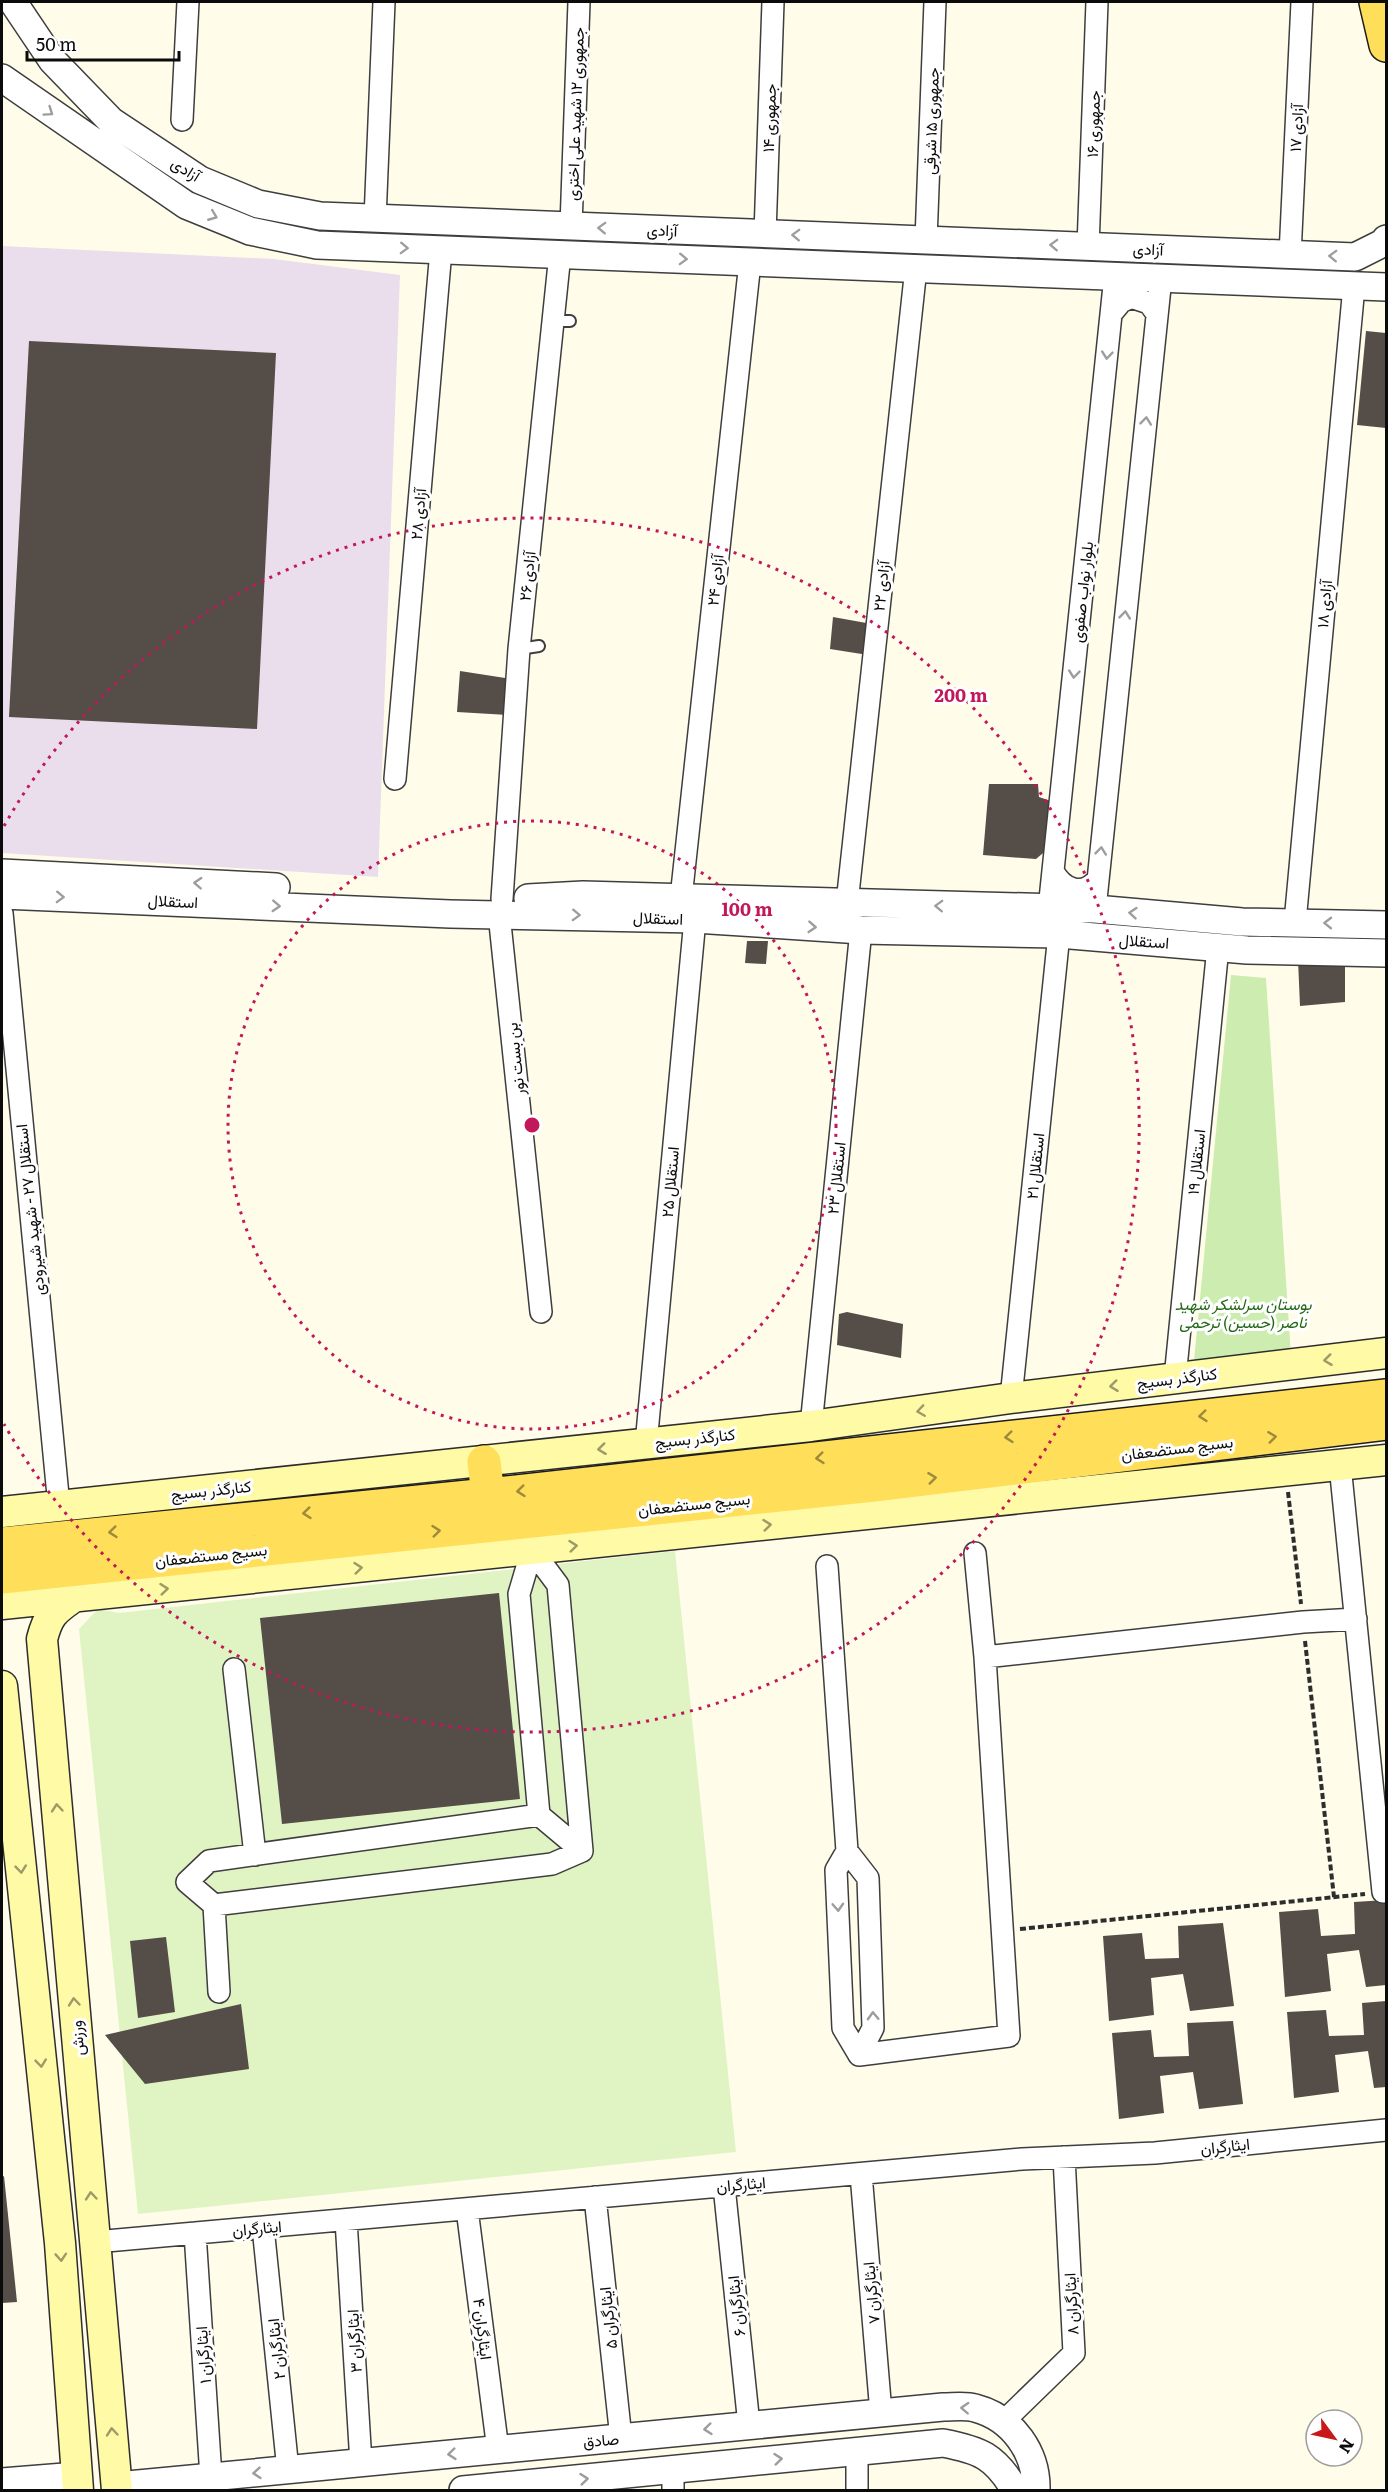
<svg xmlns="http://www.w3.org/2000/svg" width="1388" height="2492" font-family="Literata,Vazirmatn,serif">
	<rect width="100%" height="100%" fill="#fffcea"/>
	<path fill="#ebdeec" d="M2,246L274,259L400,275L378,877L2,853Z"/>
	<path fill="#cdedb0" d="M1231,975L1266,978L1291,1356L1194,1361Z"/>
	<path fill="#e0f3c3" d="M675,1551L736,2152L138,2214L79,1629L98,1609L119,1613Z"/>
	<path fill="#554d47" d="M1366,331L1386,333V428L1357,425Z
		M29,341L276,353L257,729L9,717Z
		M833,617L872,624L868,655L830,649Z
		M460,671L512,679L508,715L457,712Z
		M989,784H1038L1039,797L1054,802L1049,848L1036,859L983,855Z
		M747,941H768L766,964L745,963Z
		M1298,960L1345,961V1002L1300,1006Z
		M847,1312L903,1324L901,1358L837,1345L839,1314Z
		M499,1593L520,1799L282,1824L260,1618Z
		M1386,1900V1985L1366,1987L1359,1950L1327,1954L1331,1991L1285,1997L1279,1912L1318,1909L1321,1936L1355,1934L1354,1902Z
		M1223,1923L1234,2006L1190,2011L1183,1974L1151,1978L1154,2015L1109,2021L1103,1936L1142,1933L1145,1959L1179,1958L1178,1926Z
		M166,1937L175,2012L138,2018L130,1941Z
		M1386,2001V2087L1374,2088L1368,2051L1335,2055L1339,2092L1294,2098L1287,2012L1326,2010L1329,2036L1364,2035L1362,2003Z
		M241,2004L249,2069L145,2084L105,2035Z
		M1233,2021L1243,2104L1199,2109L1193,2072L1160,2076L1164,2113L1119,2119L1112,2033L1151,2030L1154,2057L1189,2056L1187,2023Z
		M4,2176L17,2302L2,2303V2177Z"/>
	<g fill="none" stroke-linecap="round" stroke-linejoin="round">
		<defs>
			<path id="service" d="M553,321H570
				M519,649L539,646"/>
			<path id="minor" d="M182,120L188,2
				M375,219L384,2
				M571,226L579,2
				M765,234L773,2
				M926,240L935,2
				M1088,247L1097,2
				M1290,255L1302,2
				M1111,314L1121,302L1131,297L1149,303L1157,314
				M395,779L441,250
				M1053,871C1063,889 1082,898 1098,879
				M681,898L750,262
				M502,899L519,649L560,254
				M847,903L916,268
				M1049,909L1115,276
				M1095,909L1161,278
				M2,913L59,1506
				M499,914L541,1312
				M1295,922L1354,286
				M1175,1378L1218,947
				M1011,1398L1059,934
				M811,1426L861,930
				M646,1444L695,919
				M1340,1465L1383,1892
				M532,1550L558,1585L582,1851L552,1864L214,1905L187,1882L209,1861L539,1815L519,1594Z
				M827,1566L847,1851L868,1878L873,2028L859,2055L843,2028L836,1870L847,1851
				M985,1657L1303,1622L1356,1619
				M234,1669L255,1855
				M539,1815L582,1851
				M214,1905L219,1992
				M859,2055L1009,2036L985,1657L975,1553
				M861,2174L881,2413
				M724,2186L749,2425
				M595,2197L621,2438
				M467,2209L498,2450
				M346,2220L361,2463
				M263,2227L288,2470
				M195,2233L211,2477
				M95,2242L1022,2159L1155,2153L1386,2130
				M1004,2421L1074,2353L1064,2157
				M673,2490V2470
				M857,2490V2452"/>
			<path id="tertiary" d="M13,2L52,60L111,121L200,180L258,204L320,216L1355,257L1383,243L1386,239
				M2,78L186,205L250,231L317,245L1386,287
				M2,873L276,887
				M2,895L450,914L695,919L861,930L1059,934L1247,950L1386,953
				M528,898L583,895L1095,909L1242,922L1386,925
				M2,2482L77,2476
				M117,2486L943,2407C953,2407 965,2405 975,2408C1013,2418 1037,2453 1036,2490
				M463,2490L943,2443C980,2450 995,2456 1015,2490"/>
			<path id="secondary" d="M2,1512L811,1426L1011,1398L1386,1353
				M72,1598C53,1611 48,1616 42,1639L117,2490
				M2,1604L1386,1460
				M2,1686L60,2243L78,2490"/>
			<path id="primary" d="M1376,2L1386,45
				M484,1462L488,1495
				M2,1544L488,1495L1386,1396
				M2,1577L874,1485L1386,1423"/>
		</defs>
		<use href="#service" stroke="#3e3e3e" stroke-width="14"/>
		<use href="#minor" stroke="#3e3e3e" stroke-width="24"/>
		<use href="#tertiary" stroke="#3e3e3e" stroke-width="30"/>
		<use href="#secondary" stroke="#2d2d2d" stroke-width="33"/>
		<use href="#primary" stroke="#1c1c1c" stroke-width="36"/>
		<path stroke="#2d2d2d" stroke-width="4" stroke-dasharray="6 3" stroke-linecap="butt" d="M1288,1492L1301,1604
			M1305,1641L1334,1897
			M1020,1929L1365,1894"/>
		<use href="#service" stroke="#fff" stroke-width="10"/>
		<use href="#minor" stroke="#fff" stroke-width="21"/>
		<use href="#tertiary" stroke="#fff" stroke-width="27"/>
		<use href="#secondary" stroke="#fffaa5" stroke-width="30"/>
		<use href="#primary" stroke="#ffdf5a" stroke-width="33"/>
	</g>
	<defs><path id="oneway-chevron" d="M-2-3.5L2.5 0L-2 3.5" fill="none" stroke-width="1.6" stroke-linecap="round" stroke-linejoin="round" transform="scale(1.5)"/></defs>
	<g stroke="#9d9d9d">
		<use href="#oneway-chevron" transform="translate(49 112) rotate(35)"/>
		<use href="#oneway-chevron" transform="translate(213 216) rotate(22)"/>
		<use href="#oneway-chevron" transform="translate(602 228) rotate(-178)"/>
		<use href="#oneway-chevron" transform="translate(796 235) rotate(-178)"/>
		<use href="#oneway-chevron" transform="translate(1054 245) rotate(-178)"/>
		<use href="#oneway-chevron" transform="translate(404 248) rotate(2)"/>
		<use href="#oneway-chevron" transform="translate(1333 256) rotate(-178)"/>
		<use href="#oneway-chevron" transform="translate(683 259) rotate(2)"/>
		<use href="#oneway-chevron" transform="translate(1107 355) rotate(96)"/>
		<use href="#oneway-chevron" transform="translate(1146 421) rotate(-84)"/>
		<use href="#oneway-chevron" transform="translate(1125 615) rotate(-84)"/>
		<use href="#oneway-chevron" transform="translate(1074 674) rotate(96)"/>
		<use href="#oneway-chevron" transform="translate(1101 851) rotate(-84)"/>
		<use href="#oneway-chevron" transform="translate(198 883) rotate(-177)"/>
		<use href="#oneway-chevron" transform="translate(60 897) rotate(2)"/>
		<use href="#oneway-chevron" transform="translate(276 906) rotate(3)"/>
		<use href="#oneway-chevron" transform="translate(939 906) rotate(-178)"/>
		<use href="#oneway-chevron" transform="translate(1133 913) rotate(-175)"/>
		<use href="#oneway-chevron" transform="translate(576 915) rotate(2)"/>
		<use href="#oneway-chevron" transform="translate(1328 923) rotate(-179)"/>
		<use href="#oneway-chevron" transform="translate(812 927) rotate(4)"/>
		<use href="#oneway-chevron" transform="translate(838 1907) rotate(87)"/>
		<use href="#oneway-chevron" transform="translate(873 2016) rotate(-92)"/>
		<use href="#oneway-chevron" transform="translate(965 2408) rotate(-177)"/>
		<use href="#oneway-chevron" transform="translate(708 2429) rotate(174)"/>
		<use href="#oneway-chevron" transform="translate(452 2454) rotate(174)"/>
		<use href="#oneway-chevron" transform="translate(778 2459) rotate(-6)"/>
		<use href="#oneway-chevron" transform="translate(257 2473) rotate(175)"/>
		<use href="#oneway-chevron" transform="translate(584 2479) rotate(-6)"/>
	</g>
	<g stroke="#9d9a67">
		<use href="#oneway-chevron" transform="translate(1328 1360) rotate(173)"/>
		<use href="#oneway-chevron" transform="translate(1114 1386) rotate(173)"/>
		<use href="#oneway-chevron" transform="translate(921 1411) rotate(172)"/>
		<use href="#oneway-chevron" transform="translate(602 1449) rotate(173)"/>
		<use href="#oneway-chevron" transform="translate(767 1525) rotate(-6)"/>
		<use href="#oneway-chevron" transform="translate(573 1546) rotate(-6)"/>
		<use href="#oneway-chevron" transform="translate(358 1568) rotate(-6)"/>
		<use href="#oneway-chevron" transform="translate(164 1589) rotate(-6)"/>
		<use href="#oneway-chevron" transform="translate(57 1808) rotate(-95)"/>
		<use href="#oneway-chevron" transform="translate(21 1869) rotate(84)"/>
		<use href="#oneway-chevron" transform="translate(74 2002) rotate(-95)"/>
		<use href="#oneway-chevron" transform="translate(41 2063) rotate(84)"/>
		<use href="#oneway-chevron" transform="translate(91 2196) rotate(-95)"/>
		<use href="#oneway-chevron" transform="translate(61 2257) rotate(86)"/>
		<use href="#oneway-chevron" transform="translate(112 2432) rotate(-95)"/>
	</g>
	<g stroke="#9d8a3a">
		<use href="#oneway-chevron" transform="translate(1203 1416) rotate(174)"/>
		<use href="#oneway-chevron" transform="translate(1009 1437) rotate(174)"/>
		<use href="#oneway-chevron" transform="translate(1272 1437) rotate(-7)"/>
		<use href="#oneway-chevron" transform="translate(820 1458) rotate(174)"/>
		<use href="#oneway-chevron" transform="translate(932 1478) rotate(-7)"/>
		<use href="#oneway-chevron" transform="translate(521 1491) rotate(174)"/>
		<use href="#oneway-chevron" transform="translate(307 1513) rotate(174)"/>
		<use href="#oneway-chevron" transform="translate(436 1531) rotate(-6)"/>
		<use href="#oneway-chevron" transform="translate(113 1532) rotate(174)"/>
	</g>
	<g fill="none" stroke="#c2185b" stroke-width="3" stroke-dasharray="3 6">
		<circle cx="532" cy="1125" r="304"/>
		<path d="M4 826A607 607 0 1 1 4 1424"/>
	</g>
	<g text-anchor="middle" stroke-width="6" stroke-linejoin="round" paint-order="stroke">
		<g font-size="16" fill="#0b0b0b" stroke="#fff">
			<text transform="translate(575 114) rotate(-88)" y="6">جمهوری ۱۲ شهید علی اختری</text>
			<text transform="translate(769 118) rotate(-88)" y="6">جمهوری ۱۴</text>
			<text transform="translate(931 121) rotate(-88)" y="6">جمهوری ۱۵ شرقی</text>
			<text transform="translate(1093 124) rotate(-88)" y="6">جمهوری ۱۶</text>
			<text transform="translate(1296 128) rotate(-87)" y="6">آزادی ۱۷</text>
			<text transform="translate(186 169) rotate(32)" y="6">آزادی</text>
			<text transform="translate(662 230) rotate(2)" y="6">آزادی</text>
			<text transform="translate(1148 249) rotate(2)" y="6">آزادی</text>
			<text transform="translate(418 514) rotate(-85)" y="6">آزادی ۲۸</text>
			<text transform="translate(527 576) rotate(-84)" y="6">آزادی ۲۶</text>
			<text transform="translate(715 580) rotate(-84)" y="6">آزادی ۲۴</text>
			<text transform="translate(881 586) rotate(-84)" y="6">آزادی ۲۲</text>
			<text transform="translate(1082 592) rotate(-84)" y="6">بلوار نواب صفوی</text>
			<text transform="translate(1324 604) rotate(-85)" y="6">آزادی ۱۸</text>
			<text transform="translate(173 901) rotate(3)" y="6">استقلال</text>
			<text transform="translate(658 918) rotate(2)" y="6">استقلال</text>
			<text transform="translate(1144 941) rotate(4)" y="6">استقلال</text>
			<text transform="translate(515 1059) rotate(-96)" y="6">بن بست نور</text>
			<text transform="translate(1196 1162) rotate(-84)" y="6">استقلال ۱۹</text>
			<text transform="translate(1035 1166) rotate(-84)" y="6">استقلال ۲۱</text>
			<text transform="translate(836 1178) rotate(-84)" y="6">استقلال ۲۳</text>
			<text transform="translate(670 1182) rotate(-85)" y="6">استقلال ۲۵</text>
			<text transform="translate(30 1210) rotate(-96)" y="6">استقلال ۲۷ - شهید شیرودی</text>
			<text transform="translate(1177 1378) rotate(-7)" y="6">کنارگذر بسیج</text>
			<text transform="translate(695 1438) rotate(-6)" y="6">کنارگذر بسیج</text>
			<text transform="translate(1177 1448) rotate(-7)" y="6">بسیج مستضعفان</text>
			<text transform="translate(211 1490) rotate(-6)" y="6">کنارگذر بسیج</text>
			<text transform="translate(694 1504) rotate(-6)" y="6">بسیج مستضعفان</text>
			<text transform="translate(211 1555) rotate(-6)" y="6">بسیج مستضعفان</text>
			<text transform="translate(77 2038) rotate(-95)" y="6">ورزش</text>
			<text transform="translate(1225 2146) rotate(-6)" y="6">ایثارگران</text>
			<text transform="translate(741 2184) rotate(-5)" y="6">ایثارگران</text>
			<text transform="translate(257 2228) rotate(-5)" y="6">ایثارگران</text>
			<text transform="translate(871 2293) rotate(-95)" y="6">ایثارگران ۷</text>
			<text transform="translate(1071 2304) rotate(-93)" y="6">ایثارگران ۸</text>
			<text transform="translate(736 2306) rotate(-96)" y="6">ایثارگران ۶</text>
			<text transform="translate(608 2318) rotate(-96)" y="6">ایثارگران ۵</text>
			<text transform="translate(483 2329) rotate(83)" y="6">ایثارگران ۴</text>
			<text transform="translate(354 2341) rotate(-93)" y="6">ایثارگران ۳</text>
			<text transform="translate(276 2349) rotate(-96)" y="6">ایثارگران ۲</text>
			<text transform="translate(203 2355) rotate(-94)" y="6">ایثارگران ۱</text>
			<text transform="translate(601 2440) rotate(-5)" y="6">صادق</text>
		</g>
		<g font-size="16" font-style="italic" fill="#236816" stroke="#fff">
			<text x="1243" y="1310">بوستان سرلشکر شهید<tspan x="1243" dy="18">ناصر (حسین) ترحمی</tspan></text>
		</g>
	</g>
	<circle cx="532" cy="1125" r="9" fill="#c2185b" stroke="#fff" stroke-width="3"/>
	<g font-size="18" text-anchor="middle" font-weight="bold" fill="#c2185b" stroke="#fff" stroke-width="6" stroke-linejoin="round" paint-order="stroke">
		<text x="961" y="702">200 m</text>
		<text x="747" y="916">100 m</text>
	</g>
	<rect width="1388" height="2492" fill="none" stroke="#0b0b0b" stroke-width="6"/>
	<g transform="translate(1334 2438) rotate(123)"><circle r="28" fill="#ffffff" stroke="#9d9d9d" stroke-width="1.5"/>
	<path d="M0-4.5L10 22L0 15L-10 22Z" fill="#c81817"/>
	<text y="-9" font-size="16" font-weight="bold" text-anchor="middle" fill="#0b0b0b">N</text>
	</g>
	<path d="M27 51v9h152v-9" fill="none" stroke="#0b0b0b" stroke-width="3"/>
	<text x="36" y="51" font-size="18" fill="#0b0b0b" stroke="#ffffff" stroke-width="4.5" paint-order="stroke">50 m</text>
</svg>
